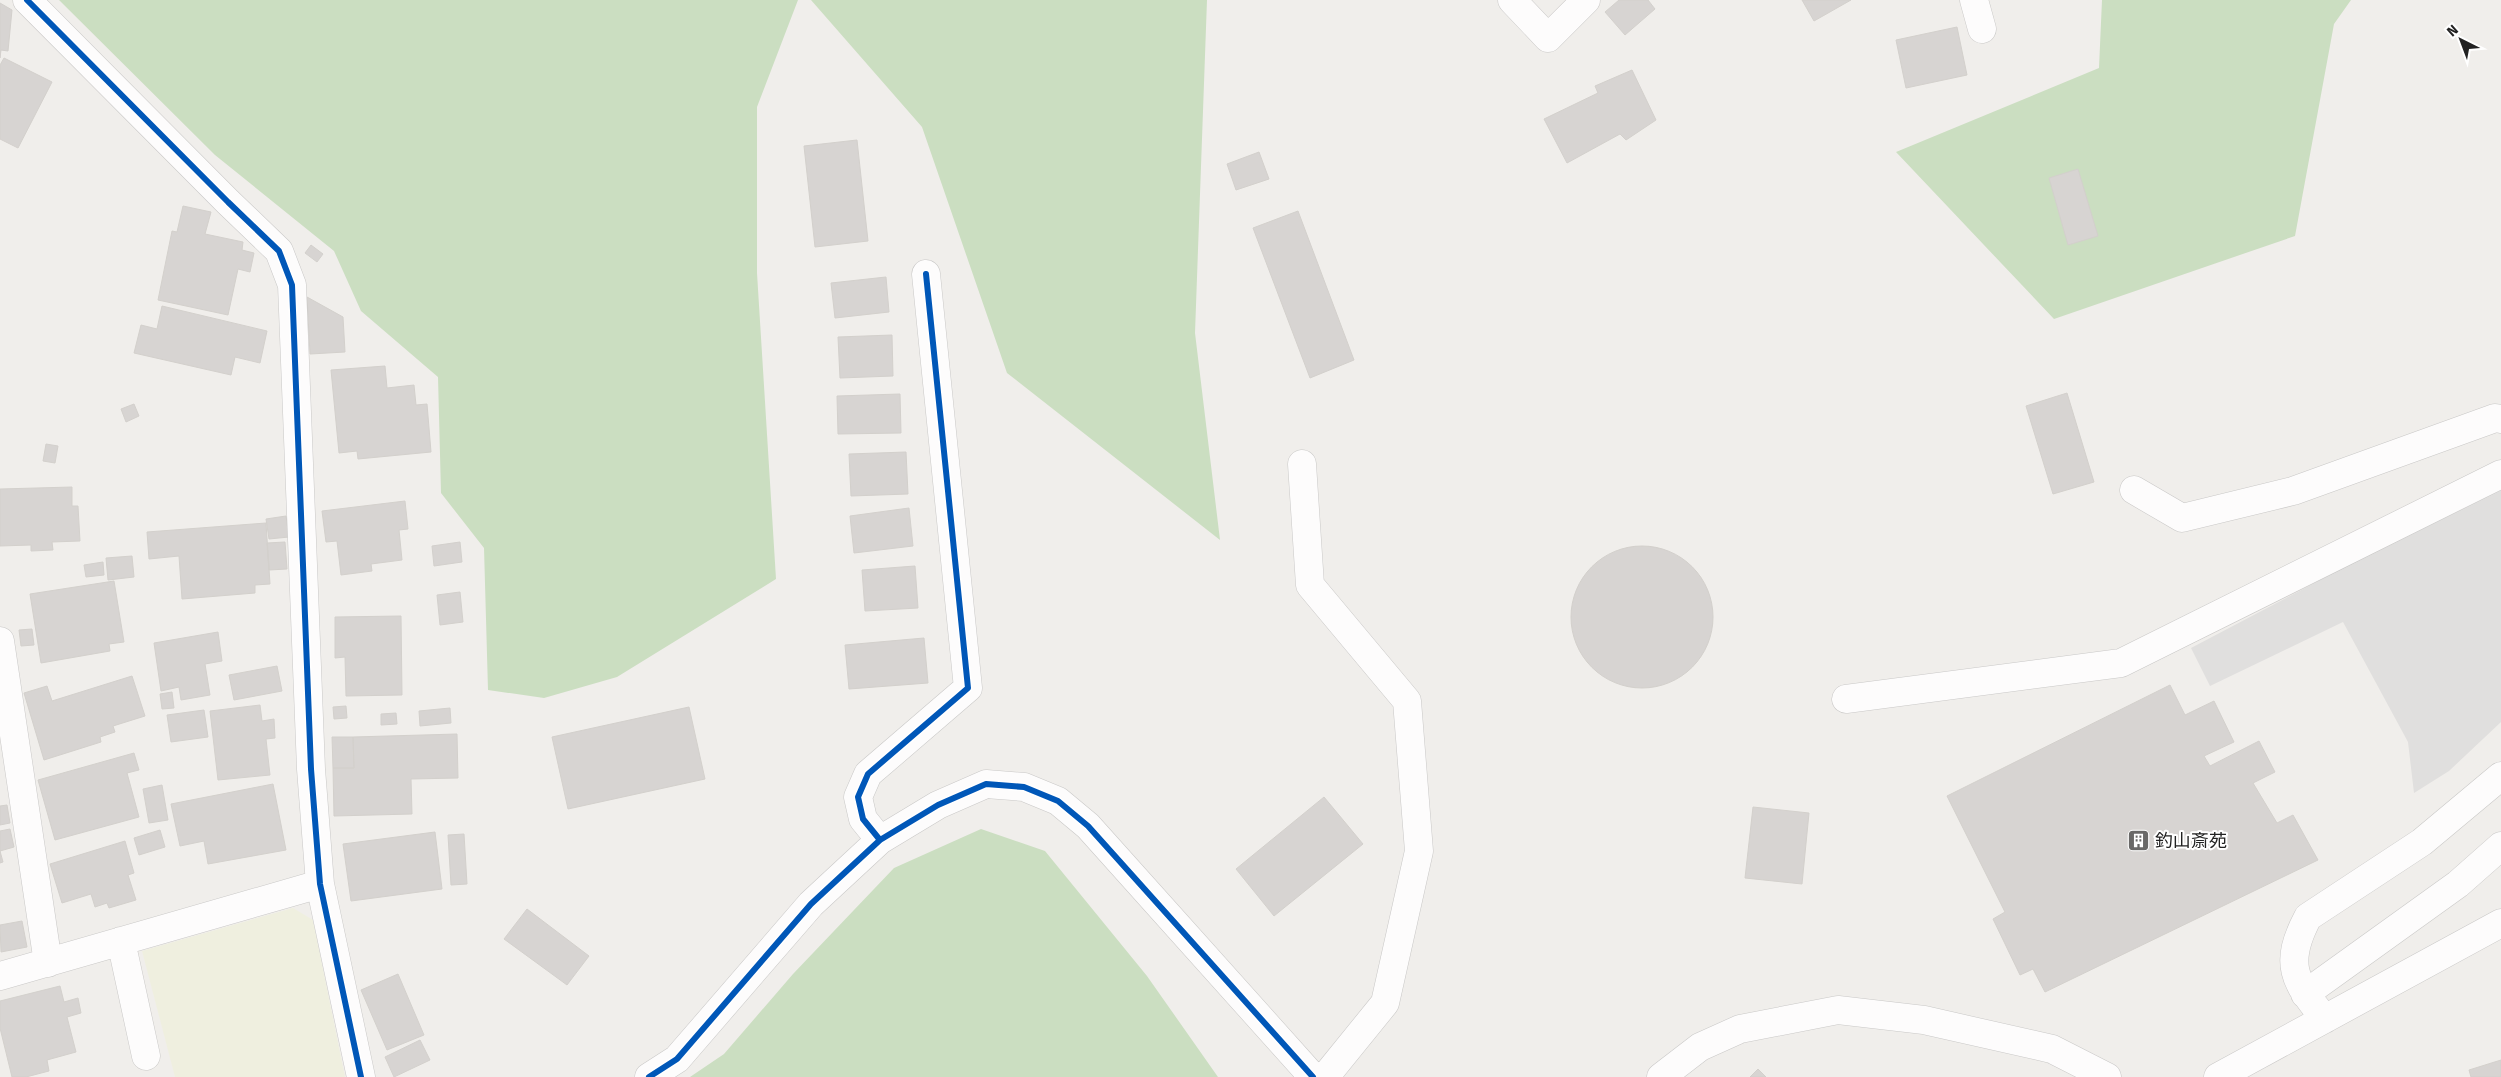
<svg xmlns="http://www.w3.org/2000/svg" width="2501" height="1077" font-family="'Fira Sans','Noto Sans JP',sans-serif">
	<rect width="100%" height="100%" fill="#f0eeeb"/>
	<path fill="#efefdf" d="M293,908L313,920L345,1077H175L142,951Z"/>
	<path fill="#cbdec1" d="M59,0H798L757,107V273L776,579L617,677L544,698L488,690L484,548L441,493L438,377L361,311L334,251L215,155Z
		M811,0H1207L1195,333L1220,540L1007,373L922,127Z
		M2102,0H2351L2334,24L2295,236L2054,319L1896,152L2099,68Z
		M981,829L1045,851L1147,976L1218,1077H690L724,1054L793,974L894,868Z"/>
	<path fill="#e0dfde" d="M2501,485V722L2449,771L2414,793L2408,742L2343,622L2210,686L2191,648Z"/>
	<path fill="#d7d4d2" stroke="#d3d0cc" d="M1619,0H1648L1655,9L1625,35L1605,12Z
		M1802,0H1851L1814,21Z
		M0,3L12,10L8,51L1,50L0,58Z
		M1957,27L1967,75L1906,88L1896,40Z
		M4,58L52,82L18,148L0,139V65Z
		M1632,70L1656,120L1626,140L1620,134L1567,163L1544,119L1598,93L1595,86Z
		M857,140L868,241L815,247L804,146Z
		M1259,152L1269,179L1236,190L1227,164Z
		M2078,169L2098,236L2068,245L2049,178Z
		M183,206L211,212L205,234L243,242L242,250L254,253L250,272L238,269L228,315L158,300L172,231L177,232Z
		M1298,211L1354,360L1310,378L1253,228Z
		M311,245L323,254L317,262L305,253Z
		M886,277L889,312L835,318L831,283Z
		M307,297L343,317L345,352L310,354Z
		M162,306L267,331L260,363L235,357L231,375L134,353L141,325L157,329Z
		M892,335L893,376L840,378L838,337Z
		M385,366L387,388L414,385L416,405L427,404L431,452L358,459L357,451L339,453L331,370Z
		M2067,393L2094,482L2053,494L2026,406Z
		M900,394L901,433L838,434L837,396Z
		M134,404L139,416L126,422L121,409Z
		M46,444L58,446L55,463L43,461Z
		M906,452L908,494L851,496L849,454Z
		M72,487V506H78L80,541L52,542L53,550L31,551V545L0,546V489Z
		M405,501L408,529L399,530L402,560L371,564L372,571L341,575L337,541L326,542L322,511Z
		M909,508L913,546L854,553L850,516Z
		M286,516L289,537L269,539L266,519Z
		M266,523L270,584L255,585V593L182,599L179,556L149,559L147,532Z
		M285,542L287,569L269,570L267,543Z
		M460,542L462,562L434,566L432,546Z
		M1571 617a71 71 0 1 1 142 0a71 71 0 1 1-142 0Z
		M132,556L134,577L108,580L106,558Z
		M103,562L104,575L86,577L84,565Z
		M915,566L918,608L865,611L862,570Z
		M114,581L124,642L109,644L110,651L41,663L30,594Z
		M460,592L463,622L440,625L437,595Z
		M401,616L402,695L346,696L345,657L335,658V617Z
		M32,629L34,645L21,646L19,630Z
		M218,632L222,661L205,664L210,695L181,700L179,687L161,691L154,643Z
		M924,638L928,683L849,689L845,645Z
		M277,666L282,691L234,700L229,675Z
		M132,676L145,716L113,726L115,732L100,737L101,742L44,760L24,693L47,686L52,701Z
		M2170,685L2185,715L2214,701L2234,742L2204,756L2210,766L2259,741L2275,772L2253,783L2277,823L2293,815L2318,860L2045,992L2033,969L2020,975L1993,919L2005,912L1947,796Z
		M172,692L174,708L162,709L160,694Z
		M260,705L262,721L274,719L275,738L266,739L270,775L218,780L210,711Z
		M346,706L347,718L334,719L333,707Z
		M689,707L705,779L568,809L552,737Z
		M450,708L451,723L420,726L419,711Z
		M204,710L208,737L171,742L167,715Z
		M396,713L397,724L381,725V714Z
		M457,734L458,778L411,779L412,814L334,816L333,768H354L353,737Z
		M332,737H353L354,768H333Z
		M134,753L139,770L127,773L139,817L55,840L38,780Z
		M273,784L286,850L208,864L204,841L180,846L171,804Z
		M162,785L168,820L149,823L143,789Z
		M1324,797L1363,844L1274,916L1236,869Z
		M7,805L10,823L0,825V806Z
		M1753,807L1809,813L1802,884L1745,878Z
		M10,829L14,847L0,851L3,862L0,863V831Z
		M160,830L165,847L139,855L134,838Z
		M435,832L442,889L351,901L343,844Z
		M464,834L467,884L451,885L448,835Z
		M125,841L134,873L128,875L136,900L109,908L107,903L95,907L91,894L62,903L50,864Z
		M527,909L589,956L567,985L504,939Z
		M22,921L27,947L1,952L0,925Z
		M398,974L424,1035L387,1050L361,990Z
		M60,986L64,1002L78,998L81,1013L67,1017L76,1052L47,1060L49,1071L26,1077H12L0,1028V1001Z
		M420,1040L430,1060L394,1077L385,1057Z
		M2501,1060V1077H2471L2469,1070Z
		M1758,1069L1766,1077H1750Z"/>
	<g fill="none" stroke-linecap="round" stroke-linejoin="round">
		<defs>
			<path id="minor" d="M27,0L228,202L279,251L292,285L311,769L320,884L361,1077
				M1512,0L1548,38L1586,0
				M1974,0L1982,29
				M1302,464L1310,585L1407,701L1419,851L1385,1003L1325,1077
				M2134,490L2182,518L2293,491L2495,418L2501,419
				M0,641L48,963
				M1846,699L2121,663L2501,474
				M880,840L863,819L858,797L868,774L968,688L926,274
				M121,941L146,1056
				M0,976L320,884
				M2305,994L2458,884L2501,846
				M2325,1019C2294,981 2283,964 2308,917L2422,842L2501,776
				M649,1077L677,1059L811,904L880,840L938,805L986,784L1024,787L1058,801L1088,826L1313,1077
				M1661,1077L1700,1047L1740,1029L1838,1010L1924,1020L2052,1049L2107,1077
				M2218,1077L2501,923"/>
		</defs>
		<use href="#minor" stroke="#c9c8c7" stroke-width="29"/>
		<use href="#minor" stroke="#fdfcfc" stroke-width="28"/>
		<defs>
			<path id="cycleway" d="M27,0L228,202L279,251L292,285L311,769L320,884L361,1077
				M880,840L863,819L858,797L868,774L968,688L926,274
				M649,1077L677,1059L811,904L880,840L938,805L986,784L1024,787L1058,801L1088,826L1313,1077"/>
		</defs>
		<use href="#cycleway" stroke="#fff" stroke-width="9"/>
		<use href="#cycleway" stroke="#0057b8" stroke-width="6"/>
	</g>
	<defs>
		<symbol id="building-square" viewBox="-11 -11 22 22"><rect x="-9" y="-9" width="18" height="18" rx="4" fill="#6a6968" stroke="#fff"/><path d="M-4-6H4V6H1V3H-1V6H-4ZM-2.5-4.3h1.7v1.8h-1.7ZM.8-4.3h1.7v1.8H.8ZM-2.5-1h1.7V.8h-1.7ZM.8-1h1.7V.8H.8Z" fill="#fff"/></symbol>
	</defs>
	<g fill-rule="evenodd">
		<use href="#building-square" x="2126" y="828" width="25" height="25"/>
	</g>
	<g text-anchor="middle" stroke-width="4" stroke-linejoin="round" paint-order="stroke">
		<g font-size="18" fill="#222" stroke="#fff" text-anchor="start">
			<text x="2155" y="847">釣山斎苑</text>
		</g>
	</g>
	<g transform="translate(2461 40) rotate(318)" stroke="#ffffff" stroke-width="4" paint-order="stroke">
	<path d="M0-4L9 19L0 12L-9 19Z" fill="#222222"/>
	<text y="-8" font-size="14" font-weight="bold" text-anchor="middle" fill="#222222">N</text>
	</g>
</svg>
